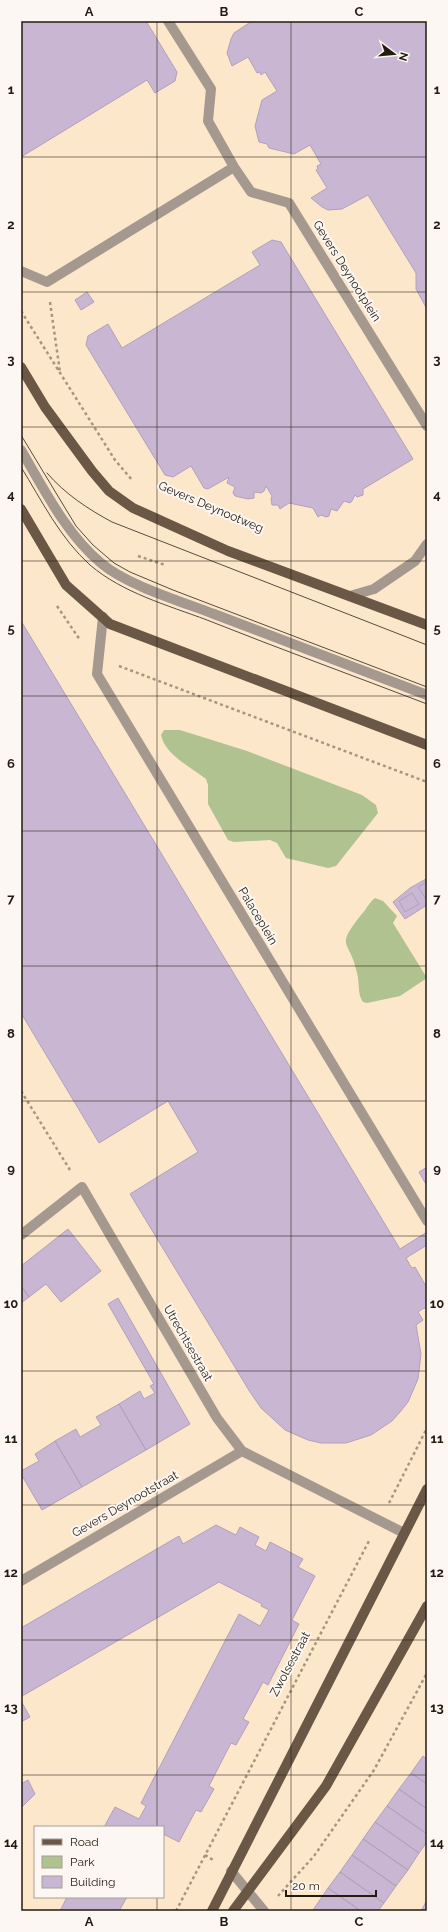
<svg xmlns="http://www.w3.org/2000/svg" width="448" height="1932" font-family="Raleway,sans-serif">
	<rect width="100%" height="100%" fill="#fde7cb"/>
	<path fill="#afc28f" d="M164,730H180L247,751L362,795L376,805L378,813L336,866L328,868L286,858L277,843L270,840L234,842L228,840L208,804V785L206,779C191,767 165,755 161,735Z
		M375,898L383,901L397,916L393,923L427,978L400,996L367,1003L363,1002C357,994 360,983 357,973C350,939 334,949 361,915C366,910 370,901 375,898Z"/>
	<path fill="#c8b6d3" stroke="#b2a0bc" d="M21,21H146L177,72L175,81L155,93L147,80L21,157Z
		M252,21H427V309L416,289V273L368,195L342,209L328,210L322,207L311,198L327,188L316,170L318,169L317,166L321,164L310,145L294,154L269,148L267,144L259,142L255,126L262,100L277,91L265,72L261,75L260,72L257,73L248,57L232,66L227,53L231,39L234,33Z
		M272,240L281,242L413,459L363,489V495L357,497L355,495L352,501L350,503L344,501L337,511L331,509L329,516L326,517L321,515L318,517L313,508L289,503L280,509L278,505H272L271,499L272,496L266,486L264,491L261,493L254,492V498L248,499L235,496L233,493L235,487L227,483L229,477L208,489L204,488L191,466L173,477L165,475L86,345L88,336L108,324L122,348L260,265L252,252Z
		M87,292L94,302L81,310L75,300Z
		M21,621L400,1249L427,1232V1245L406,1258L411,1267L413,1268L415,1267L427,1288V1309L424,1308L418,1312L423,1320L416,1325L421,1354L418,1379L408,1402L400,1412L392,1421L371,1435L346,1443H321L308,1440L285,1430L261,1408L250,1392L130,1194L198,1152L168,1101L99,1143L21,1013Z
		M426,879L427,905L405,919L393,902L410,888Z
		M427,882V900L418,887Z
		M412,893L419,904L405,912L399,901Z
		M427,1167V1186L419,1172Z
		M68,1229L101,1271L61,1302L46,1284L29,1297L21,1286V1266Z
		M21,1286L29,1297L21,1303Z
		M118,1298L190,1424L146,1450L119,1404L140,1391L144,1399L155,1393L150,1386L154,1384L108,1304Z
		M119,1404L146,1450L82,1487L55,1441L76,1429L80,1437L101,1425L96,1417Z
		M55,1441L82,1487L42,1510L21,1474V1471L39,1461L35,1454Z
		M216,1525L236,1535L240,1527L259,1537L255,1545L266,1551L270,1542L303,1559L298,1567L315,1576L292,1620L299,1624L268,1685L263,1682L243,1719L249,1722L236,1745L231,1743L209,1786L214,1789L201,1812L196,1810L179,1842L163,1834V1827H104L115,1807L139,1819L146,1806L141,1803L239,1614L260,1626L269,1610L261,1606L262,1604L219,1582L24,1695H21V1628L179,1536L183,1544Z
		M21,1701L30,1717L21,1722Z
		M423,1756L427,1759V1784L411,1773Z
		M411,1773L427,1784V1809L399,1789Z
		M28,1780L35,1794L21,1808V1784Z
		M399,1789L427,1809V1834L387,1806Z
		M387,1806L427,1834V1842L419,1853L375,1822Z
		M375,1822L419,1853L408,1870L363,1839Z
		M363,1839L408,1870L396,1886L352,1855Z
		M352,1855L396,1886L384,1903L340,1872Z
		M340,1872L384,1903L378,1911H361L328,1888Z
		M328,1888L361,1911L313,1910Z
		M67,1897H127L119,1911H60Z
		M427,1900V1911H421Z"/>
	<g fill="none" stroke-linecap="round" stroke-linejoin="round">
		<path stroke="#a69681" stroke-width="2.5" stroke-dasharray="3 3" stroke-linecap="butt" d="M50,302L60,372
			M21,311L115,460L132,480
			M138,556L165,565
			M57,606L80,640
			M119,666L427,782
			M21,1091L70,1170
			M389,1503L427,1428
			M205,1855L213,1860
			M278,1896L314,1856L374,1770L427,1673
			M176,1911L370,1539"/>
		<path stroke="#a5998f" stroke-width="10" d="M168,21L211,89L208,121L234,167L251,192L289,203L427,426
			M21,271L47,282L234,167
			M21,450C44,489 66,534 101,563C126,585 183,602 214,614C285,641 356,668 427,695
			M350,596L374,589L415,561L427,544
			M103,617L97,674L427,1221
			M21,1235L82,1187L217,1418L242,1451L404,1533
			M21,1581L242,1451
			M231,1871L264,1911"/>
		<path stroke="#6a5745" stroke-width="10" d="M21,367L45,407L92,471L109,491L133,508L228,551L427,625
			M21,509L66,585L110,624L427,745
			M212,1911L427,1489
			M233,1911L326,1786L427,1606"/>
		<path stroke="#574d3d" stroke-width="1" d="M21,435L76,526L93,545L114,563L130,572L173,590L427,687
			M21,467C42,501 60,538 90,565C123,593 167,605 207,620C280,649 354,676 427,704
			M47,473C65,494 88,509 112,522L427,645"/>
	</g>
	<path fill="none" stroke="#221b10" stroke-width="1" stroke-opacity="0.55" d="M157,21V1827M291,21V1911M21,157H427M21,292H427M21,427H427M21,561H427M21,696H427M21,831H427M21,966H427M21,1101H427M21,1236H427M21,1371H427M21,1505H427M21,1640H427M21,1775H427M157,1897V1911"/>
	<g text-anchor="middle" stroke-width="4" stroke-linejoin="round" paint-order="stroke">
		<g font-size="12" fill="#221b10" stroke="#fcf7f2">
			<text transform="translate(347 271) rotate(58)" y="4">Gevers Deynootplein</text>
			<text transform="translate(211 507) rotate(23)" y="4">Gevers Deynootweg</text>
			<text transform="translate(258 916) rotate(59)" y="4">Palaceplein</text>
			<text transform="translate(188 1343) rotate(60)" y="4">Utrechtsestraat</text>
			<text transform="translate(125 1504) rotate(-30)" y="4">Gevers Deynootstraat</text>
			<text transform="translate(290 1664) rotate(-62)" y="4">Zwolsestraat</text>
		</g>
	</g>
	<rect width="448" height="1932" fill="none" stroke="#fcf7f2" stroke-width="44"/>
	<rect x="34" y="1826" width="130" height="72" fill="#fcf7f2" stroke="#a59f98"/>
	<rect x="42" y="1839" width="20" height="6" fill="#6a5745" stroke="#a59f98"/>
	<text x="70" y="1846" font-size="12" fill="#221b10">Road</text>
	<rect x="42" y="1856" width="20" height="12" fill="#afc28f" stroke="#a59f98"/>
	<text x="70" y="1866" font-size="12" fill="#221b10">Park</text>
	<rect x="42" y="1876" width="20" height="12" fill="#c8b6d3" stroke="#a59f98"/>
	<text x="70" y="1886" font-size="12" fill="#221b10">Building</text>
	<g transform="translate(394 54) rotate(106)" stroke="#fcf7f2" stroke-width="3" paint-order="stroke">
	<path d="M0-3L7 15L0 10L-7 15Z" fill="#221b10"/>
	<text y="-6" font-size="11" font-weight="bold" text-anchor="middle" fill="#221b10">N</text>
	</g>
	<path d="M286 1890v6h90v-6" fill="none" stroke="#221b10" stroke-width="2"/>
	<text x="292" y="1890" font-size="12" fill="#221b10" stroke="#fcf7f2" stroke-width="3" paint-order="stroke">20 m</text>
	<rect x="22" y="22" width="404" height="1888" fill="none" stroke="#221b10" stroke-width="1.5"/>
	<g font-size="13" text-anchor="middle" font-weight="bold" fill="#221b10">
		<text x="89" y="16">A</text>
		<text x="224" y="16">B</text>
		<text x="359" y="16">C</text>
		<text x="11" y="94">1</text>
		<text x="437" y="94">1</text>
		<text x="11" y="229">2</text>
		<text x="437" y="229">2</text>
		<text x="11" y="364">3</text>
		<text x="437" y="364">3</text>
		<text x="11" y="499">4</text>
		<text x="437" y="499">4</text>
		<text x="11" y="633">5</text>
		<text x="437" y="633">5</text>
		<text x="11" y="768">6</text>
		<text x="437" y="768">6</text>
		<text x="11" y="903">7</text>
		<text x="437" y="903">7</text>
		<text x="11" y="1038">8</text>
		<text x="437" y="1038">8</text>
		<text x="11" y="1173">9</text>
		<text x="437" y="1173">9</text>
		<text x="11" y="1308">10</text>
		<text x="437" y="1308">10</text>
		<text x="11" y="1443">11</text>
		<text x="437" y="1443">11</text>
		<text x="11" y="1577">12</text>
		<text x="437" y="1577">12</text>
		<text x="11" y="1712">13</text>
		<text x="437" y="1712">13</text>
		<text x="11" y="1847">14</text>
		<text x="437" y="1847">14</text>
		<text x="89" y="1926">A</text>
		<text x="224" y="1926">B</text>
		<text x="359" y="1926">C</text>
	</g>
</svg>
